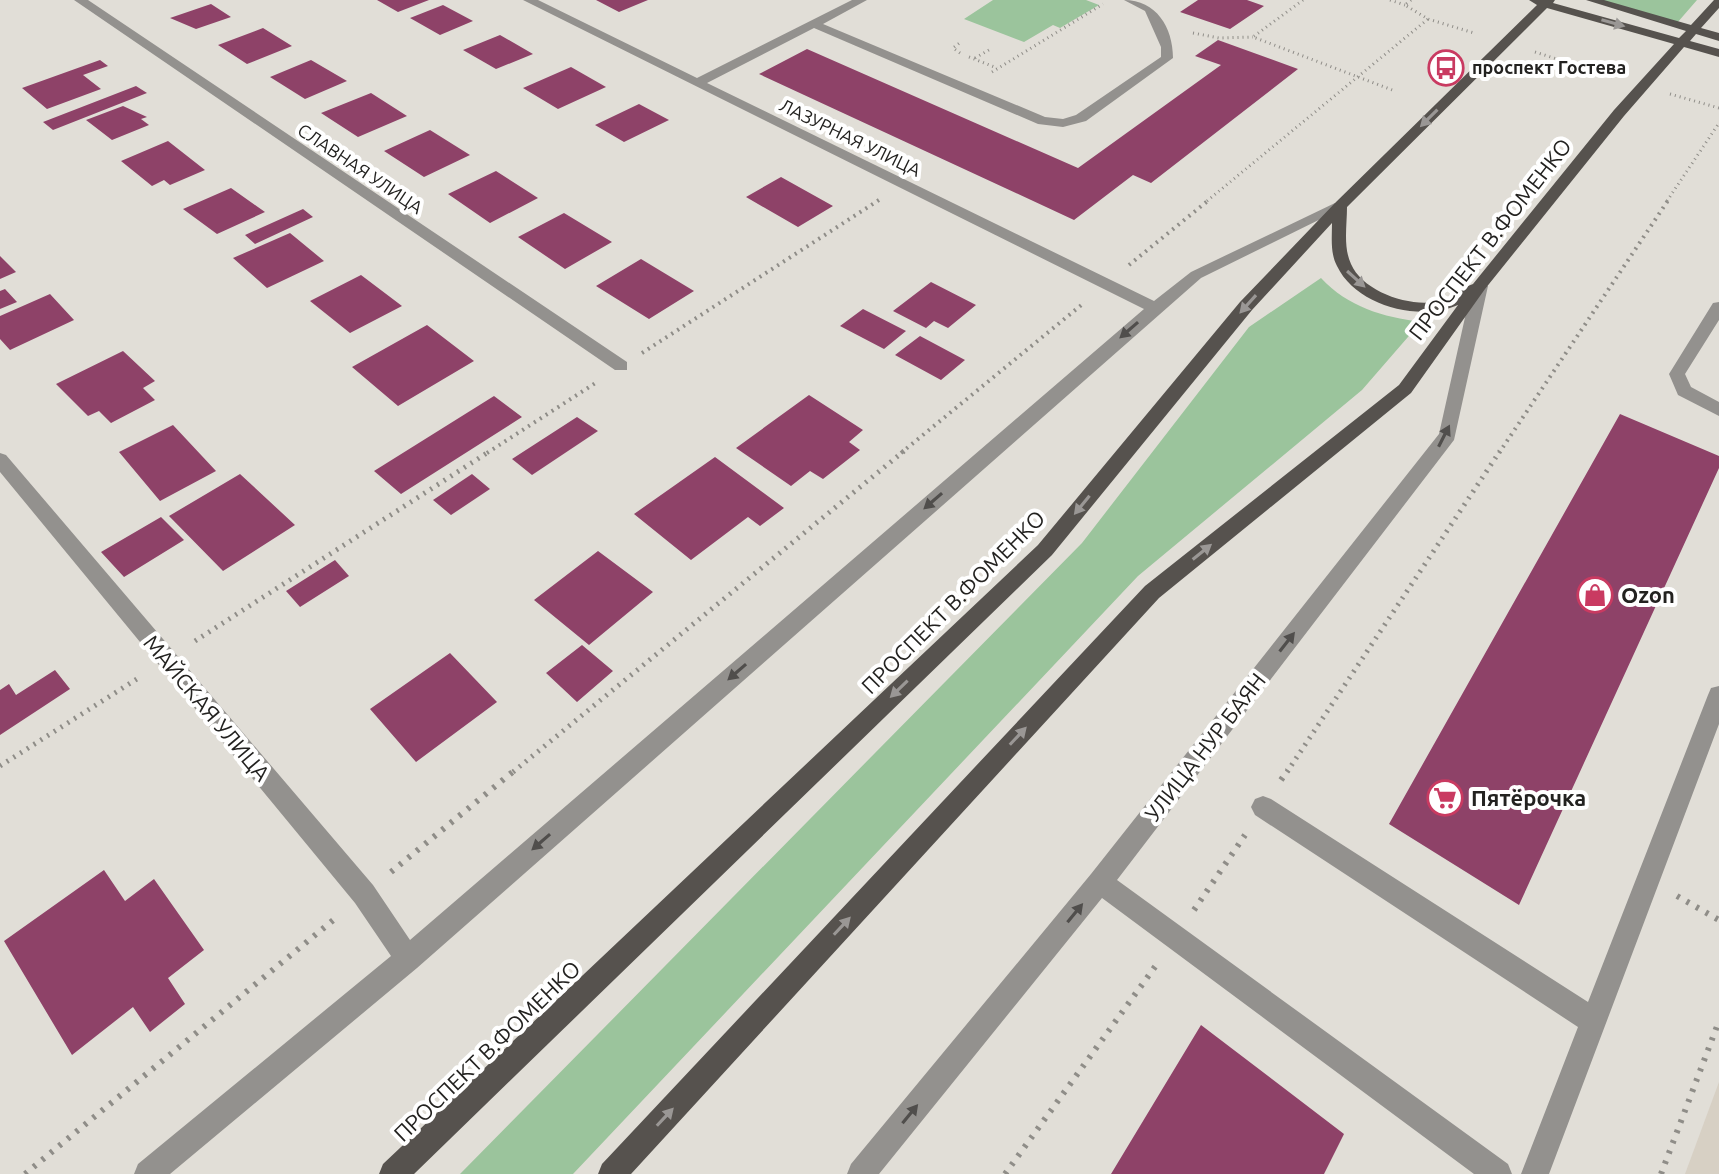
<svg xmlns="http://www.w3.org/2000/svg" width="1719" height="1174" font-family="Ubuntu,sans-serif">
	<rect width="100%" height="100%" fill="#e1ded7"/>
	<path fill="#d7d0c4" d="M1719,1082V1174H1685Z"/>
	<path fill="#9bc49c" d="M993,0H1086L1099,5L1060,28L1053,25L1024,42L964,19Z
		M1598,0H1697L1677,23Z
		M1321,278C1348,307 1383,317 1421,322L1362,390L1138,576L573,1174H460L1082,543L1249,327Z"/>
	<path fill="#8e4268" d="M377,0H429L398,12Z
		M596,0H648L619,12Z
		M1198,0H1247L1264,6L1230,29L1180,12Z
		M211,4L231,17L196,29L170,18Z
		M443,5L473,21L440,35L410,18Z
		M263,28L292,46L247,64L218,45Z
		M500,35L533,54L496,69L463,50Z
		M1218,40L1298,69L1151,183L1133,175L1074,220L759,74L807,49L1078,168L1221,65L1195,56Z
		M100,60L108,66L83,75L101,89L47,109L22,88Z
		M311,60L347,81L305,99L270,77Z
		M571,67L606,87L558,109L523,88Z
		M136,86L147,93L53,130L43,122Z
		M371,93L407,116L358,137L321,113Z
		M639,104L669,120L624,142L595,125Z
		M123,106L147,117L141,119L149,125L112,140L86,120Z
		M430,130L470,155L424,177L384,151Z
		M168,141L205,170L170,185L164,180L152,186L121,161Z
		M496,171L538,198L490,223L448,194Z
		M781,177L833,206L798,227L746,197Z
		M231,188L265,212L217,234L183,209Z
		M303,209L313,217L255,244L245,235Z
		M564,213L612,242L565,269L518,237Z
		M290,233L324,261L267,288L233,258Z
		M0,256L16,272L0,279Z
		M641,259L694,291L649,319L596,286Z
		M361,275L402,306L350,333L310,301Z
		M931,282L976,305L948,328L934,321L926,328L893,311Z
		M5,289L17,302L0,309V291Z
		M50,294L74,320L10,350L0,339V316Z
		M863,309L906,331L884,349L840,326Z
		M427,325L474,361L398,406L352,367Z
		M920,336L965,360L941,380L895,355Z
		M123,351L155,381L143,388L155,400L111,423L99,411L88,416L56,384Z
		M809,395L863,430L849,442L860,450L823,479L810,471L791,486L736,448Z
		M494,396L522,417L401,494L374,471Z
		M1620,414L1719,456V468L1519,905L1389,824Z
		M577,417L598,431L532,475L512,459Z
		M173,425L216,471L160,501L119,452Z
		M715,457L784,508L760,526L748,517L691,560L634,514Z
		M240,474L295,525L223,571L169,516Z
		M472,474L490,489L451,515L433,500Z
		M161,517L184,540L124,577L101,552Z
		M598,551L653,592L589,645L534,600Z
		M335,560L349,576L300,607L286,591Z
		M582,645L613,671L577,702L546,673Z
		M450,653L497,702L416,762L370,709Z
		M55,670L70,689L0,735V690L9,684L16,695Z
		M104,870L125,901L154,879L204,950L168,978L185,1004L150,1032L133,1007L72,1055L4,941Z
		M1201,1025L1344,1134L1324,1174H1111Z"/>
	<g fill="none" stroke-linecap="round" stroke-linejoin="round">
		<path stroke="#8f8d88" stroke-width="3" stroke-dasharray="1 4" stroke-linecap="butt" d="M1303,0L1253,37L1395,91
			M1390,0L1405,5
			M1411,0L1405,5L1428,19L1474,33
			M1193,33L1219,38L1253,37
			M1535,52L1613,77
			M960,53L953,48L961,42
			M969,57L997,68
			M975,58L989,50
			M992,72L1103,4
			M1670,94L1719,108
			M1207,201L1428,19
			M1667,201L1719,123"/>
		<path stroke="#8f8d88" stroke-width="4" stroke-dasharray="2 5" stroke-linecap="butt" d="M1129,265L1210,199
			M642,353L879,200
			M487,453L597,382
			M901,453L1085,302
			M1499,453L1669,199"/>
		<path stroke="#8f8d88" stroke-width="5" stroke-dasharray="2 6" stroke-linecap="butt" d="M195,641L490,451
			M0,766L140,677
			M513,772L904,451
			M1287,772L1500,451"/>
		<path stroke="#8f8d88" stroke-width="6" stroke-dasharray="3 8" stroke-linecap="butt" d="M1281,780L1288,770
			M391,872L515,770
			M1677,896L1719,920
			M1194,910L1245,835
			M25,1174L337,917
			M1005,1174L1157,964
			M1661,1174L1719,1021"/>
		<path fill="#93918e" fill-rule="evenodd" d="M74,0H88L627,362V370H615Z
			M523,0H538L697,78L852,0H867L823,24L1045,117L1063,119L1076,115L1161,57V47L1145,11L1124,0C1156,0 1173,27 1173,58L1086,121L1063,127L1038,124L814,28L707,83L1154,301L1191,272L1335,203L1347,206L1201,278L417,968L170,1174H134L138,1164L391,956L355,903L0,472V453L6,455L373,885L410,940L1144,309Z
			M1480,281L1488,286L1454,440L1117,880L1508,1164L1512,1174H1474L1102,898L879,1174H847L851,1164L1091,874L1439,434L1472,286Z
			M1719,302V320L1685,374L1691,387L1719,402V416L1678,395L1669,374L1713,303Z
			M1719,686V724L1549,1174H1521L1578,1027L1255,815L1251,807L1255,799L1263,796L1271,799L1588,1002L1708,695L1711,688Z"/>
		<path fill="#56524e" fill-rule="evenodd" d="M1529,0H1555L1553,3L1679,38L1686,31L1586,0H1604L1691,25L1714,0H1719V8L1701,28L1719,33V41L1696,34L1690,41L1719,49V57L1684,47L1624,116L1485,289L1411,393L1159,598L631,1174H598L602,1164L1145,586L1399,385L1458,305C1419,322 1356,306 1337,266C1330,253 1332,237 1332,223L1252,310L1052,555L414,1174H379L383,1164L1038,545L1240,302L1335,203L1537,5ZM1547,8L1674,44L1614,110L1473,284C1461,288 1452,298 1439,301C1411,308 1363,292 1351,264C1343,247 1347,225 1347,207Z"/>
	</g>
	<defs><path id="oneway-solid" d="M-6-.8H1V-3.2L6.5 0L1 3.2V.8H-6Z" transform="scale(2)"/></defs>
	<g fill="#9a9795">
		<use href="#oneway-solid" transform="translate(1613 23) rotate(16)"/>
		<use href="#oneway-solid" transform="translate(1429 118) rotate(135)"/>
		<use href="#oneway-solid" transform="translate(1356 279) rotate(42)"/>
		<use href="#oneway-solid" transform="translate(1248 304) rotate(132)"/>
		<use href="#oneway-solid" transform="translate(1082 505) rotate(129)"/>
		<use href="#oneway-solid" transform="translate(1202 552) rotate(-39)"/>
		<use href="#oneway-solid" transform="translate(899 689) rotate(136)"/>
		<use href="#oneway-solid" transform="translate(1018 736) rotate(-47)"/>
		<use href="#oneway-solid" transform="translate(842 926) rotate(-47)"/>
		<use href="#oneway-solid" transform="translate(665 1117) rotate(-47)"/>
	</g>
	<g fill="#504e4c">
		<use href="#oneway-solid" transform="translate(1129 330) rotate(139)"/>
		<use href="#oneway-solid" transform="translate(1444 436) rotate(-63)"/>
		<use href="#oneway-solid" transform="translate(933 501) rotate(139)"/>
		<use href="#oneway-solid" transform="translate(1287 642) rotate(-52)"/>
		<use href="#oneway-solid" transform="translate(737 672) rotate(139)"/>
		<use href="#oneway-solid" transform="translate(541 842) rotate(139)"/>
		<use href="#oneway-solid" transform="translate(1075 913) rotate(-51)"/>
		<use href="#oneway-solid" transform="translate(910 1114) rotate(-51)"/>
	</g>
	<defs>
		<symbol id="bus-ring" viewBox="-11 -11 22 22"><circle r="9.5" fill="#fff" stroke="#c93a61" stroke-width="1.5"/><path d="M-5-6H5V4H4V6H2V4H-2V6H-4V4H-5ZM-3.5-4V0h7V-4ZM-3.5 1.2v1.5H-2V1.2ZM2 1.2v1.5H3.5V1.2Z" fill="#c93a61"/></symbol>
		<symbol id="shop-ring" viewBox="-11 -11 22 22"><circle r="9.5" fill="#fff" stroke="#c93a61" stroke-width="1.5"/><path d="M-5-2.5h2.3a2.7 3.5 0 0 1 5.4 0H5L5.5 6h-11ZM-1.5-2.5h3a1.5 2.3 0 0 0-3 0Z" fill="#c93a61"/></symbol>
		<symbol id="supermarket-ring" viewBox="-11 -11 22 22"><circle r="9.5" fill="#fff" stroke="#c93a61" stroke-width="1.5"/><path d="M-6-5.5h2.5l.6 2H6L4.5 2H-2.5L-4.4-4H-6ZM-1.5 3.2a1.3 1.3 0 1 0 .1 0ZM3 3.2a1.3 1.3 0 1 0 .1 0Z" fill="#c93a61"/></symbol>
	</defs>
	<g fill-rule="evenodd">
		<use href="#bus-ring" x="1426" y="48" width="40" height="40"/>
		<use href="#shop-ring" x="1575" y="575" width="40" height="40"/>
		<use href="#supermarket-ring" x="1425" y="778" width="40" height="40"/>
	</g>
	<g text-anchor="middle" stroke-width="8" stroke-linejoin="round" paint-order="stroke">
		<g font-size="18" font-weight="bold" fill="#232220" stroke="#fff" text-anchor="start">
			<text x="1472" y="74">проспект Гостева</text>
		</g>
		<g font-size="18" fill="#232220" stroke="#fff">
			<text transform="translate(850 138) rotate(26)" y="6">ЛАЗУРНАЯ УЛИЦА</text>
			<text transform="translate(360 169) rotate(34)" y="6">СЛАВНАЯ УЛИЦА</text>
		</g>
		<g font-size="22" fill="#232220" stroke="#fff">
			<text transform="translate(1490 239) rotate(-52)" y="8">ПРОСПЕКТ В.ФОМЕНКО</text>
			<text transform="translate(953 602) rotate(-45)" y="8">ПРОСПЕКТ В.ФОМЕНКО</text>
			<text transform="translate(207 708) rotate(50)" y="8">МАЙСКАЯ УЛИЦА</text>
			<text transform="translate(1205 747) rotate(-52)" y="8">УЛИЦА НУР БАЯН</text>
			<text transform="translate(487 1051) rotate(-44)" y="8">ПРОСПЕКТ В.ФОМЕНКО</text>
		</g>
		<g font-size="22" font-weight="bold" fill="#232220" stroke="#fff" text-anchor="start">
			<text x="1621" y="603">Ozon</text>
			<text x="1471" y="806">Пятёрочка</text>
		</g>
	</g>
</svg>
